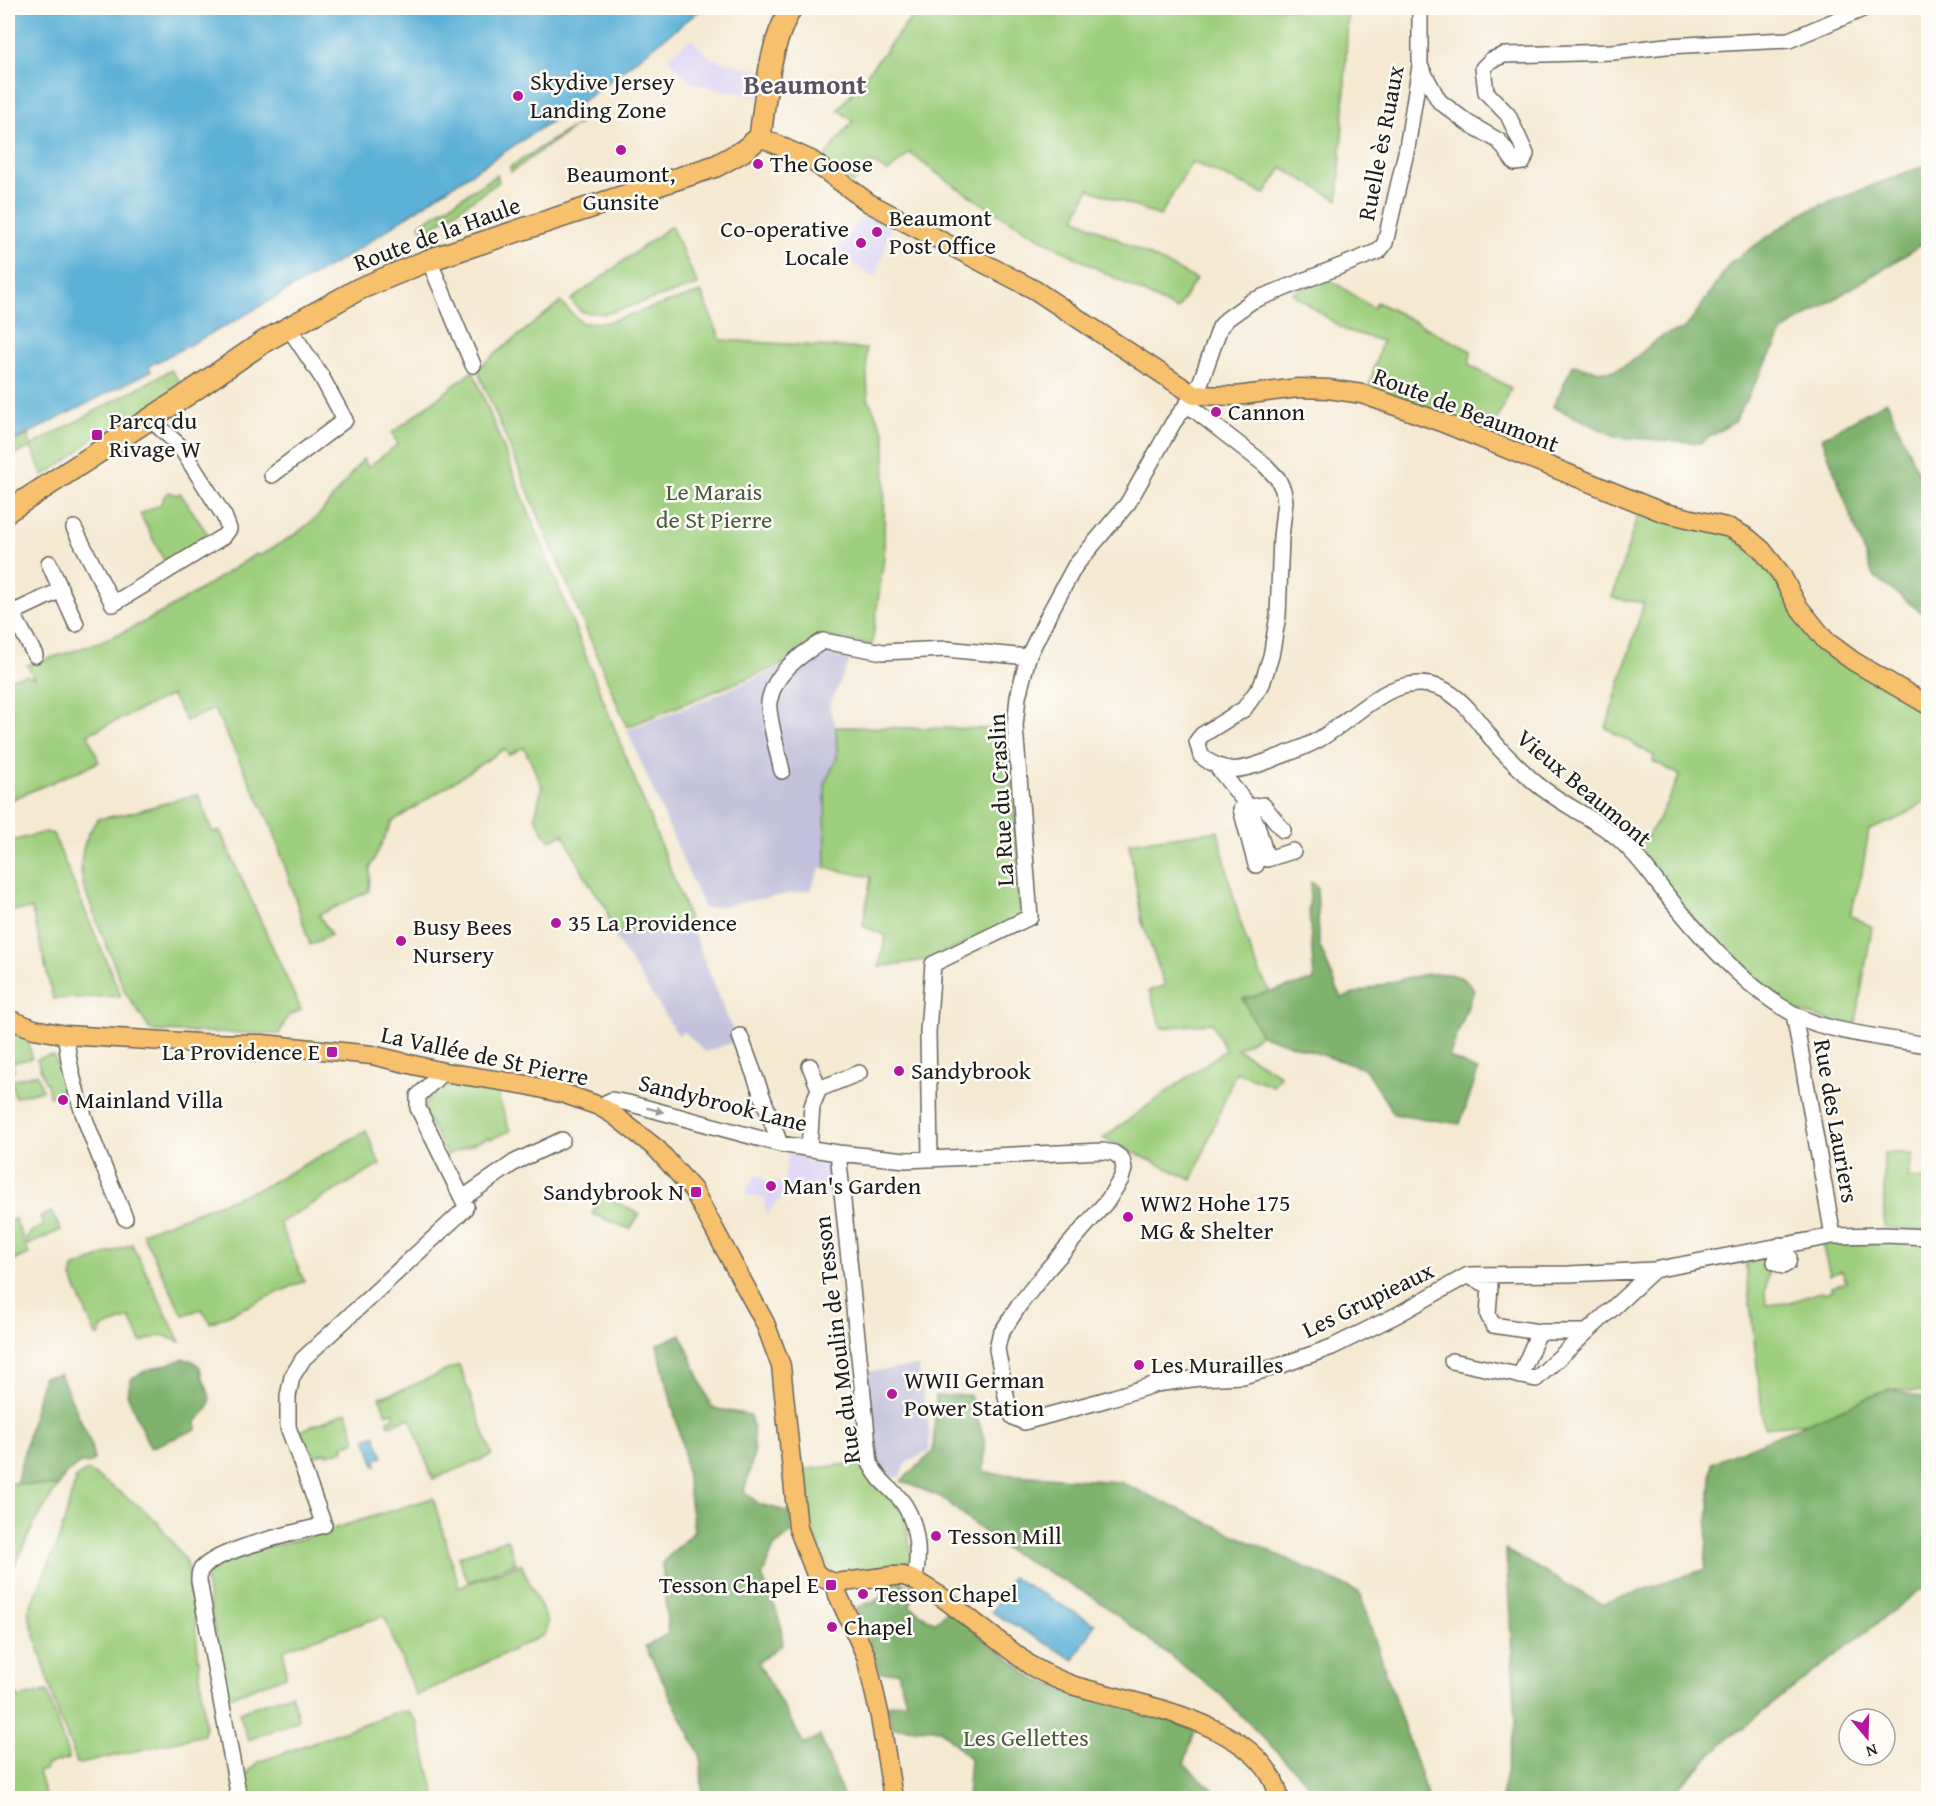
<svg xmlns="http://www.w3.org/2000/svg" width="1936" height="1806" font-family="'Gentium Book Plus',serif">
	<rect width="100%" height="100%" fill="#fdfcf7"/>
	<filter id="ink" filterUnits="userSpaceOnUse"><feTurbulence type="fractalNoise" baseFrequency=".0167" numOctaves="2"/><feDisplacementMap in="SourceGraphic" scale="12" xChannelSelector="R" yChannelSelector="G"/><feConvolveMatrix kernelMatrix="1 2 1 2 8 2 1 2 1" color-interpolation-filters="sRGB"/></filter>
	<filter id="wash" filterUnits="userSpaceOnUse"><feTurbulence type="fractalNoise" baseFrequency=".008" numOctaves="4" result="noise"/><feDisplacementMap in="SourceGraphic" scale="24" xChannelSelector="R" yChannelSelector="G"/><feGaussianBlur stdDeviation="1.35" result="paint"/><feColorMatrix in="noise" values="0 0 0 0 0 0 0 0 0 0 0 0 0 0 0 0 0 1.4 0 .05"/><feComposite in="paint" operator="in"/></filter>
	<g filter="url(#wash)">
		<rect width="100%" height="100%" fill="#f5e9d2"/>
		<path fill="#ded5f6" d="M691,39L712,59L766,72L761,98L692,83L669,59V56Z
			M866,212L888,224L890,230L877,274L874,276L868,274L836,248Z
			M794,1152L805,1154L806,1161L834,1164L836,1192L780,1199L766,1216L764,1198L748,1196L746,1189L757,1174L767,1182H784L788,1154Z"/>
		<path fill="#c3c1dc" d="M823,649L853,653L829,707L836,727L837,758L825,783L826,868H820L810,890L704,909L627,730L698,703Z
			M691,927L737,1041L705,1052L685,1032L678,1035L612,933Z
			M918,1366L930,1433L929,1451L906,1463L899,1477H884L876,1463L864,1372Z"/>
		<path fill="#9ecf7e" stroke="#5d764d" stroke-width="1.5" d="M919,8H1348L1344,107L1338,200L1282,168L1265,194L1192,162L1160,216L1089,189L1075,218L1196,279L1177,310C1086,263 991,217 910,153L888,172L871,162L852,184L821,161L853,121L838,110Z
			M590,116L511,172L510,167Z
			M497,175L499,182L424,233L420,224Z
			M671,226L698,285L605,314L581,312L571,300Z
			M1328,278L1373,308L1377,302L1471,351L1469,365L1511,388L1490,437L1368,390L1382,341L1345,330L1292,293Z
			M701,292L721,340L866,349L868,399L885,434L884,557L872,645L820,636L783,664L627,727L477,369L560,302L582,323L607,322Z
			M171,370L183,387L122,424L97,435L72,457L43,476L31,447L8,458V444L28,435L31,446Z
			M473,371L684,904L691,927L612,933L606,907L589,883L563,834L549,841L535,817L542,786L524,747L509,755L504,749L392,822L370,868L369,891L319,915L331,935L310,945L273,829L214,709L186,721L171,695L88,734L99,762L8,801V679L26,675L34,678L27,665C49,658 72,652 94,644C152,623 205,587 256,554L259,556L296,534L320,514L363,459L368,467L398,444L392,433Z
			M170,492L176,495L180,493L209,536L167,566L140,514L160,505L165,495Z
			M1639,511L1726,533L1763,559L1801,621L1928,713V798C1911,814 1891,822 1869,830L1861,877L1850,915L1872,927L1855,1028L1796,1011L1767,991L1703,931L1637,851L1657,822L1680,775L1653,761L1654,756L1606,728L1644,603L1612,598Z
			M836,727L1009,729L1022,916L933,959L879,967L886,936L863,926L871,877L826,868L825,783L837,758Z
			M198,794L213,833L220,831L301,1010L288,1016L279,1034L151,1031L125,992L85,891C77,864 81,841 98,819L130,813Z
			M1218,831C1231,886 1241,942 1270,992L1243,999L1261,1035L1237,1049L1280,1075L1273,1086L1236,1072L1192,1180L1103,1138L1225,1050L1212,1023L1162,1028L1149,991L1165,985L1142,922L1129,843Z
			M45,832L53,834L121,996L53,999L32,909L8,911V842Z
			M8,1030L28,1037L32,1058L12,1063L14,1071L8,1072Z
			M47,1056H54L60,1073L70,1070L75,1087L54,1093L55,1095L49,1097L47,1082H45L37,1059Z
			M37,1074L43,1090L15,1097L11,1080Z
			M462,1083L495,1087L510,1131L491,1139L487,1138L447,1155L423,1109C431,1091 444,1085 462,1083Z
			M366,1131L380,1165L279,1223L304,1281L210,1323L202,1309L183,1315L142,1233L263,1187Z
			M1884,1153H1913L1908,1178L1928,1180V1231L1884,1227Z
			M601,1195L640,1214L630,1229L592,1214Z
			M51,1212L61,1230L28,1245L26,1238L32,1231L44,1225L40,1217Z
			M15,1219L29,1254L11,1261L12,1253L8,1241V1222Z
			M1928,1237V1392L1889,1389L1808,1423L1764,1427L1745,1259L1765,1254L1771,1259L1765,1291L1766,1305L1788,1303L1822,1291L1824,1293L1833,1290L1832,1287L1846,1282L1842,1271L1830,1275L1821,1240Z
			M132,1244L180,1342L162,1335L141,1342L130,1318L101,1328V1335L96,1336L72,1278L73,1268Z
			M459,1365L492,1455L433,1479L410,1418L389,1425L388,1420L395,1417L393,1412L386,1414L380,1397L402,1390Z
			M347,1412L356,1441L343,1446L344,1450L327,1455L326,1452L312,1457L300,1431Z
			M865,1462L873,1482L904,1513L913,1562L842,1574L833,1571L827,1565L809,1521L801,1470Z
			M88,1470L142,1508L158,1523L186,1561L192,1591L205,1725L204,1735L80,1764L77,1763L57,1710L28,1612L60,1537L76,1478Z
			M8,1483L58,1486L35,1522L8,1580Z
			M433,1498L459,1587L521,1564L548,1623L544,1635L416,1696L384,1616L284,1649L286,1676L227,1698L205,1577L218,1563L247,1552L300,1539Z
			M507,1539L516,1563L468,1582L458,1557Z
			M8,1681L19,1698L47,1691L69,1759L47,1765L45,1770L38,1772L46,1798H8Z
			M291,1694L299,1720L248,1740L239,1712Z
			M408,1711L417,1722L436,1798H245L248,1772L259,1762L393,1713Z"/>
		<path fill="#7eb26d" stroke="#4d6744" stroke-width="1.5" d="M1928,164V241L1784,330L1734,422L1700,443L1617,437L1553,407L1573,365C1584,367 1600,373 1610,371C1641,365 1648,333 1681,331L1690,322L1731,262L1804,212Z
			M1887,401L1920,477L1928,484V617L1873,576L1822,438Z
			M1311,882L1317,886L1319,944L1341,998C1370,990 1455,952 1474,990L1449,1057L1478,1071L1460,1124L1394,1114L1365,1069L1261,1035L1243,999L1314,980L1309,910Z
			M681,1334L712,1408L750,1415C758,1445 753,1462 744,1491L759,1504L790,1512L792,1533L774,1547L762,1576L780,1620L783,1644L758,1662L804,1744L820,1736L844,1798H702L701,1757L645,1646L668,1634L662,1563L694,1531L683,1448L657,1345Z
			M183,1359L193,1361L200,1367C201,1381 217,1398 206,1411C203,1415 199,1418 196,1422L197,1429L150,1448L127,1394L132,1378L145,1371Z
			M60,1374L90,1441L94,1460L89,1464L81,1463L65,1475L58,1486L16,1484L43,1377Z
			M1889,1389L1928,1399V1584L1725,1741L1671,1795L1672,1798H1501L1516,1722L1506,1550L1601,1604L1705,1569L1712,1463Z
			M970,1395L985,1441L984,1473L1120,1482L1359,1592L1428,1798H1316L1315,1791L1220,1694L1093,1597L1000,1546L941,1497L901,1481L933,1452L936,1396Z
			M901,1582L919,1590L909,1606L935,1623L948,1610L1036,1680L1153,1712L1195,1731L1184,1764L1223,1798H967L970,1759L940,1729L893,1728L887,1705L906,1702L898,1672L880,1673L856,1608L881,1598L882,1583Z"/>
		<path fill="#5bb1d7" stroke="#3c667a" stroke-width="1.5" d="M8,8H703L590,96L438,195L351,254L233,322L149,366L151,371L8,444Z
			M375,1435L383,1457L376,1459L377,1466H375L366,1439Z
			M1012,1577L1095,1624L1074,1660L992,1612Z"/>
	</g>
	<g filter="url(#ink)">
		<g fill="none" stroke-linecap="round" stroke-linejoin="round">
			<defs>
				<path id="minor" d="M1420,66L1439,101L1468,123L1499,141L1515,163L1523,162L1526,154L1508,115L1486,92L1483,68L1491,60L1504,55L1613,52L1666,46L1789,40L1865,8
					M429,260L473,365
					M1194,395L1192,408L1264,464L1278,479L1283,490L1285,501L1281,537L1278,616L1271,656L1262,684L1244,709L1202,735L1197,741L1201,756C1225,775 1241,771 1268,761C1285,754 1302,749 1318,740C1354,720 1391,671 1438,687C1466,697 1482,729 1501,750C1511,760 1521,770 1531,779C1560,806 1603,820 1630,850C1647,867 1660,888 1676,906C1711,949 1763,1006 1817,1024C1853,1035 1892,1039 1928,1045
					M272,475L345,420L321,376L289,328
					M74,528L113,604L224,536L229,529L224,516L179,445L150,419
					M49,563L76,624
					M8,605L35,655
					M12,613L61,590
					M1218,768L1248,806L1257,825L1267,859L1293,851
					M782,771C779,758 767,712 769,702C774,673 800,655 823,641L883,652L946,649L1028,657
					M1256,865L1241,809L1263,805L1283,830
					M1794,1014L1833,1236
					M66,1035C69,1093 103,1164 125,1218
					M740,1036L780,1144
					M819,1089L859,1073
					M599,1106L612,1100L628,1103L780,1144L838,1153L906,1160L1103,1151L1114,1153L1122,1159L1124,1169L1121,1179L1108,1200L1047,1270L1020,1304L1000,1335L997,1349L1008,1406L1013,1417L1024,1422L1108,1399L1156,1384L1199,1378L1243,1376L1282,1365L1332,1347L1397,1315L1468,1275L1569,1274L1654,1270L1833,1236L1885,1235L1928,1237
					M809,1148L812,1106L819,1089L810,1066
					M838,1153L870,1463C880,1483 887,1484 900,1499C917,1519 921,1555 914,1580
					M930,1158L928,1032L933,964L1030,917L1015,726L1018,697L1028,657L1049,614L1075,566L1128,503L1173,423L1194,395L1201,381L1220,327L1227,319L1252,301L1379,251L1385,243L1407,148L1420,66V8
					M463,1198L515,1162L562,1140
					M1780,1245L1782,1251L1789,1257L1788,1263L1783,1266L1775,1262L1777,1257L1782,1251
					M1470,1277L1490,1286L1488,1315L1493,1325L1539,1332
					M1452,1361L1536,1379L1654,1270
					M1520,1376L1539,1332H1586
					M239,1798L199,1581C199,1578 199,1573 200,1571C212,1550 299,1532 324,1525L288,1427V1396L292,1377L303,1359L464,1210L466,1206L418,1108V1096L443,1072"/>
				<path id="major" d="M760,137L811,160L869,203L1035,290L1194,395L1236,396L1298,388L1328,389L1362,394L1441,422L1662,512L1730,528L1748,538L1762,550L1781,574L1797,605L1826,641L1853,661L1928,705
					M8,1019L34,1029L66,1035L198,1043L262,1044L372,1055L443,1072L527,1085L565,1094L599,1106L614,1115L657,1149L693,1190L765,1323L781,1366L798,1528L815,1572L822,1578L835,1583L892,1576H904L914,1580L943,1598L1031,1666C1044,1673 1058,1680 1072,1685C1133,1704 1265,1722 1279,1798
					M835,1583L838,1595L866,1656L880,1717L893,1798"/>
				<path id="highway" d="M8,511L185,396L265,341L359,289L429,260L716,166L743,151L760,137C766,93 769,46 791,8"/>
			</defs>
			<use href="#minor" stroke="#68645c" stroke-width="18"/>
			<use href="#major" stroke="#68645c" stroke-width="21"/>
			<use href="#highway" stroke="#68645c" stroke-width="24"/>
			<use href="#minor" stroke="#fff" stroke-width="15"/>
			<use href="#major" stroke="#f7c06c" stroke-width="18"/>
			<use href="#highway" stroke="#f7c06c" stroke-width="21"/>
		</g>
		<defs><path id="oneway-solid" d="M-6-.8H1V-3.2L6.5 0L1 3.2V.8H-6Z" transform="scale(1.5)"/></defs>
		<use fill="#999" href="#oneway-solid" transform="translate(655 1110) rotate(15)"/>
	</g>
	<g fill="#b5179e" stroke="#fdfcf7" stroke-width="2">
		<circle cx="518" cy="96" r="6"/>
		<circle cx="621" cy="150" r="6"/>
		<circle cx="758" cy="164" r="6"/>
		<circle cx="877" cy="232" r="6"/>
		<circle cx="861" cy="243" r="6"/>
		<circle cx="1216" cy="412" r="6"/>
		<rect x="91" y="429" width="12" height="12" rx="3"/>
		<circle cx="556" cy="923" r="6"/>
		<circle cx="401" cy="941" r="6"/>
		<rect x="326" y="1046" width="12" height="12" rx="3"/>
		<circle cx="899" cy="1071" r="6"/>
		<circle cx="63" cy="1100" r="6"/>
		<circle cx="771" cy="1186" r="6"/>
		<rect x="690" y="1186" width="12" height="12" rx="3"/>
		<circle cx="1128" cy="1217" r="6"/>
		<circle cx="1139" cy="1365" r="6"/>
		<circle cx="892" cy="1394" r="6"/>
		<circle cx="936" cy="1536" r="6"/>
		<rect x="825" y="1579" width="12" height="12" rx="3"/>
		<circle cx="863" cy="1594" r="6"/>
		<circle cx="832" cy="1627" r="6"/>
	</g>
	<g text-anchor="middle" stroke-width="5" stroke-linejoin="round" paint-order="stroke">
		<g font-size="24" fill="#1c1c1c" stroke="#fdfcf7" text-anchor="start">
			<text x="530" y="90">Skydive Jersey<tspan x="530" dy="28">Landing Zone</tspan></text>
			<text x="770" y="172">The Goose</text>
			<text x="621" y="182" text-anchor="middle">Beaumont,<tspan x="621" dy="28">Gunsite</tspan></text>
			<text x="889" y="226">Beaumont<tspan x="889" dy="28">Post Office</tspan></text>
			<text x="849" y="237" text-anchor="end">Co-operative<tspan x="849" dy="28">Locale</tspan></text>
			<text x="1228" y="420">Cannon</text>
			<text x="109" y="429">Parcq du<tspan x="109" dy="28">Rivage W</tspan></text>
			<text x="568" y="931">35 La Providence</text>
			<text x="413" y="935">Busy Bees<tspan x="413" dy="28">Nursery</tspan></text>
			<text x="320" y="1060" text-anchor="end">La Providence E</text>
			<text x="911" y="1079">Sandybrook</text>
			<text x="75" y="1108">Mainland Villa</text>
			<text x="783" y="1194">Man's Garden</text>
			<text x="684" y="1200" text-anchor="end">Sandybrook N</text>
			<text x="1140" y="1211">WW2 Hohe 175<tspan x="1140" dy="28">MG &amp; Shelter</tspan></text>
			<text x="1151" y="1373">Les Murailles</text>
			<text x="904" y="1388">WWII German<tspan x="904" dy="28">Power Station</tspan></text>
			<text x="948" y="1544">Tesson Mill</text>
			<text x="819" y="1593" text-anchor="end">Tesson Chapel E</text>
			<text x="875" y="1602">Tesson Chapel</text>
			<text x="844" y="1635">Chapel</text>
		</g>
		<g font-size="24" fill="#1c1c1c" stroke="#fdfcf7">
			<text transform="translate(1381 143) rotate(-79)" y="8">Ruelle ès Ruaux</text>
			<text transform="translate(437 234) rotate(-20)" y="8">Route de la Haule</text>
			<text transform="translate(1466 410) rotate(21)" y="8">Route de Beaumont</text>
			<text transform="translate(1584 788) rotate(40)" y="8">Vieux Beaumont</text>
			<text transform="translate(1001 800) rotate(-93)" y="8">La Rue du Craslin</text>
			<text transform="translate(485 1056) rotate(12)" y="8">La Vallée de St Pierre</text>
			<text transform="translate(723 1103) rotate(14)" y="8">Sandybrook Lane</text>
			<text transform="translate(1836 1121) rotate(80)" y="8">Rue des Lauriers</text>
			<text transform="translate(1368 1300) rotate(-26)" y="8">Les Grupieaux</text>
			<text transform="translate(837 1340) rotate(-97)" y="8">Rue du Moulin de Tesson</text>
		</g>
		<g font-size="24" fill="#4a5b3e" stroke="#fdfcf7">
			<text x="714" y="500">Le Marais<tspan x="714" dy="28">de St Pierre</tspan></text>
			<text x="1026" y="1746">Les Gellettes</text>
		</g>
		<g font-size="27" font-weight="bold" fill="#575162" stroke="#fdfcf7">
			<text x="805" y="94">Beaumont</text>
		</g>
	</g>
	<rect width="1936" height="1806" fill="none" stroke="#fdfcf7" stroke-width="30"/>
	<g transform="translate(1867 1737) rotate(161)"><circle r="28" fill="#fdfcf7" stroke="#a3a29f" stroke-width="1.5"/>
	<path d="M0-4.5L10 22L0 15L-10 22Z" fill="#b5179e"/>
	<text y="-9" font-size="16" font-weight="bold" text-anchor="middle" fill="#1c1c1c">N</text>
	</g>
</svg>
